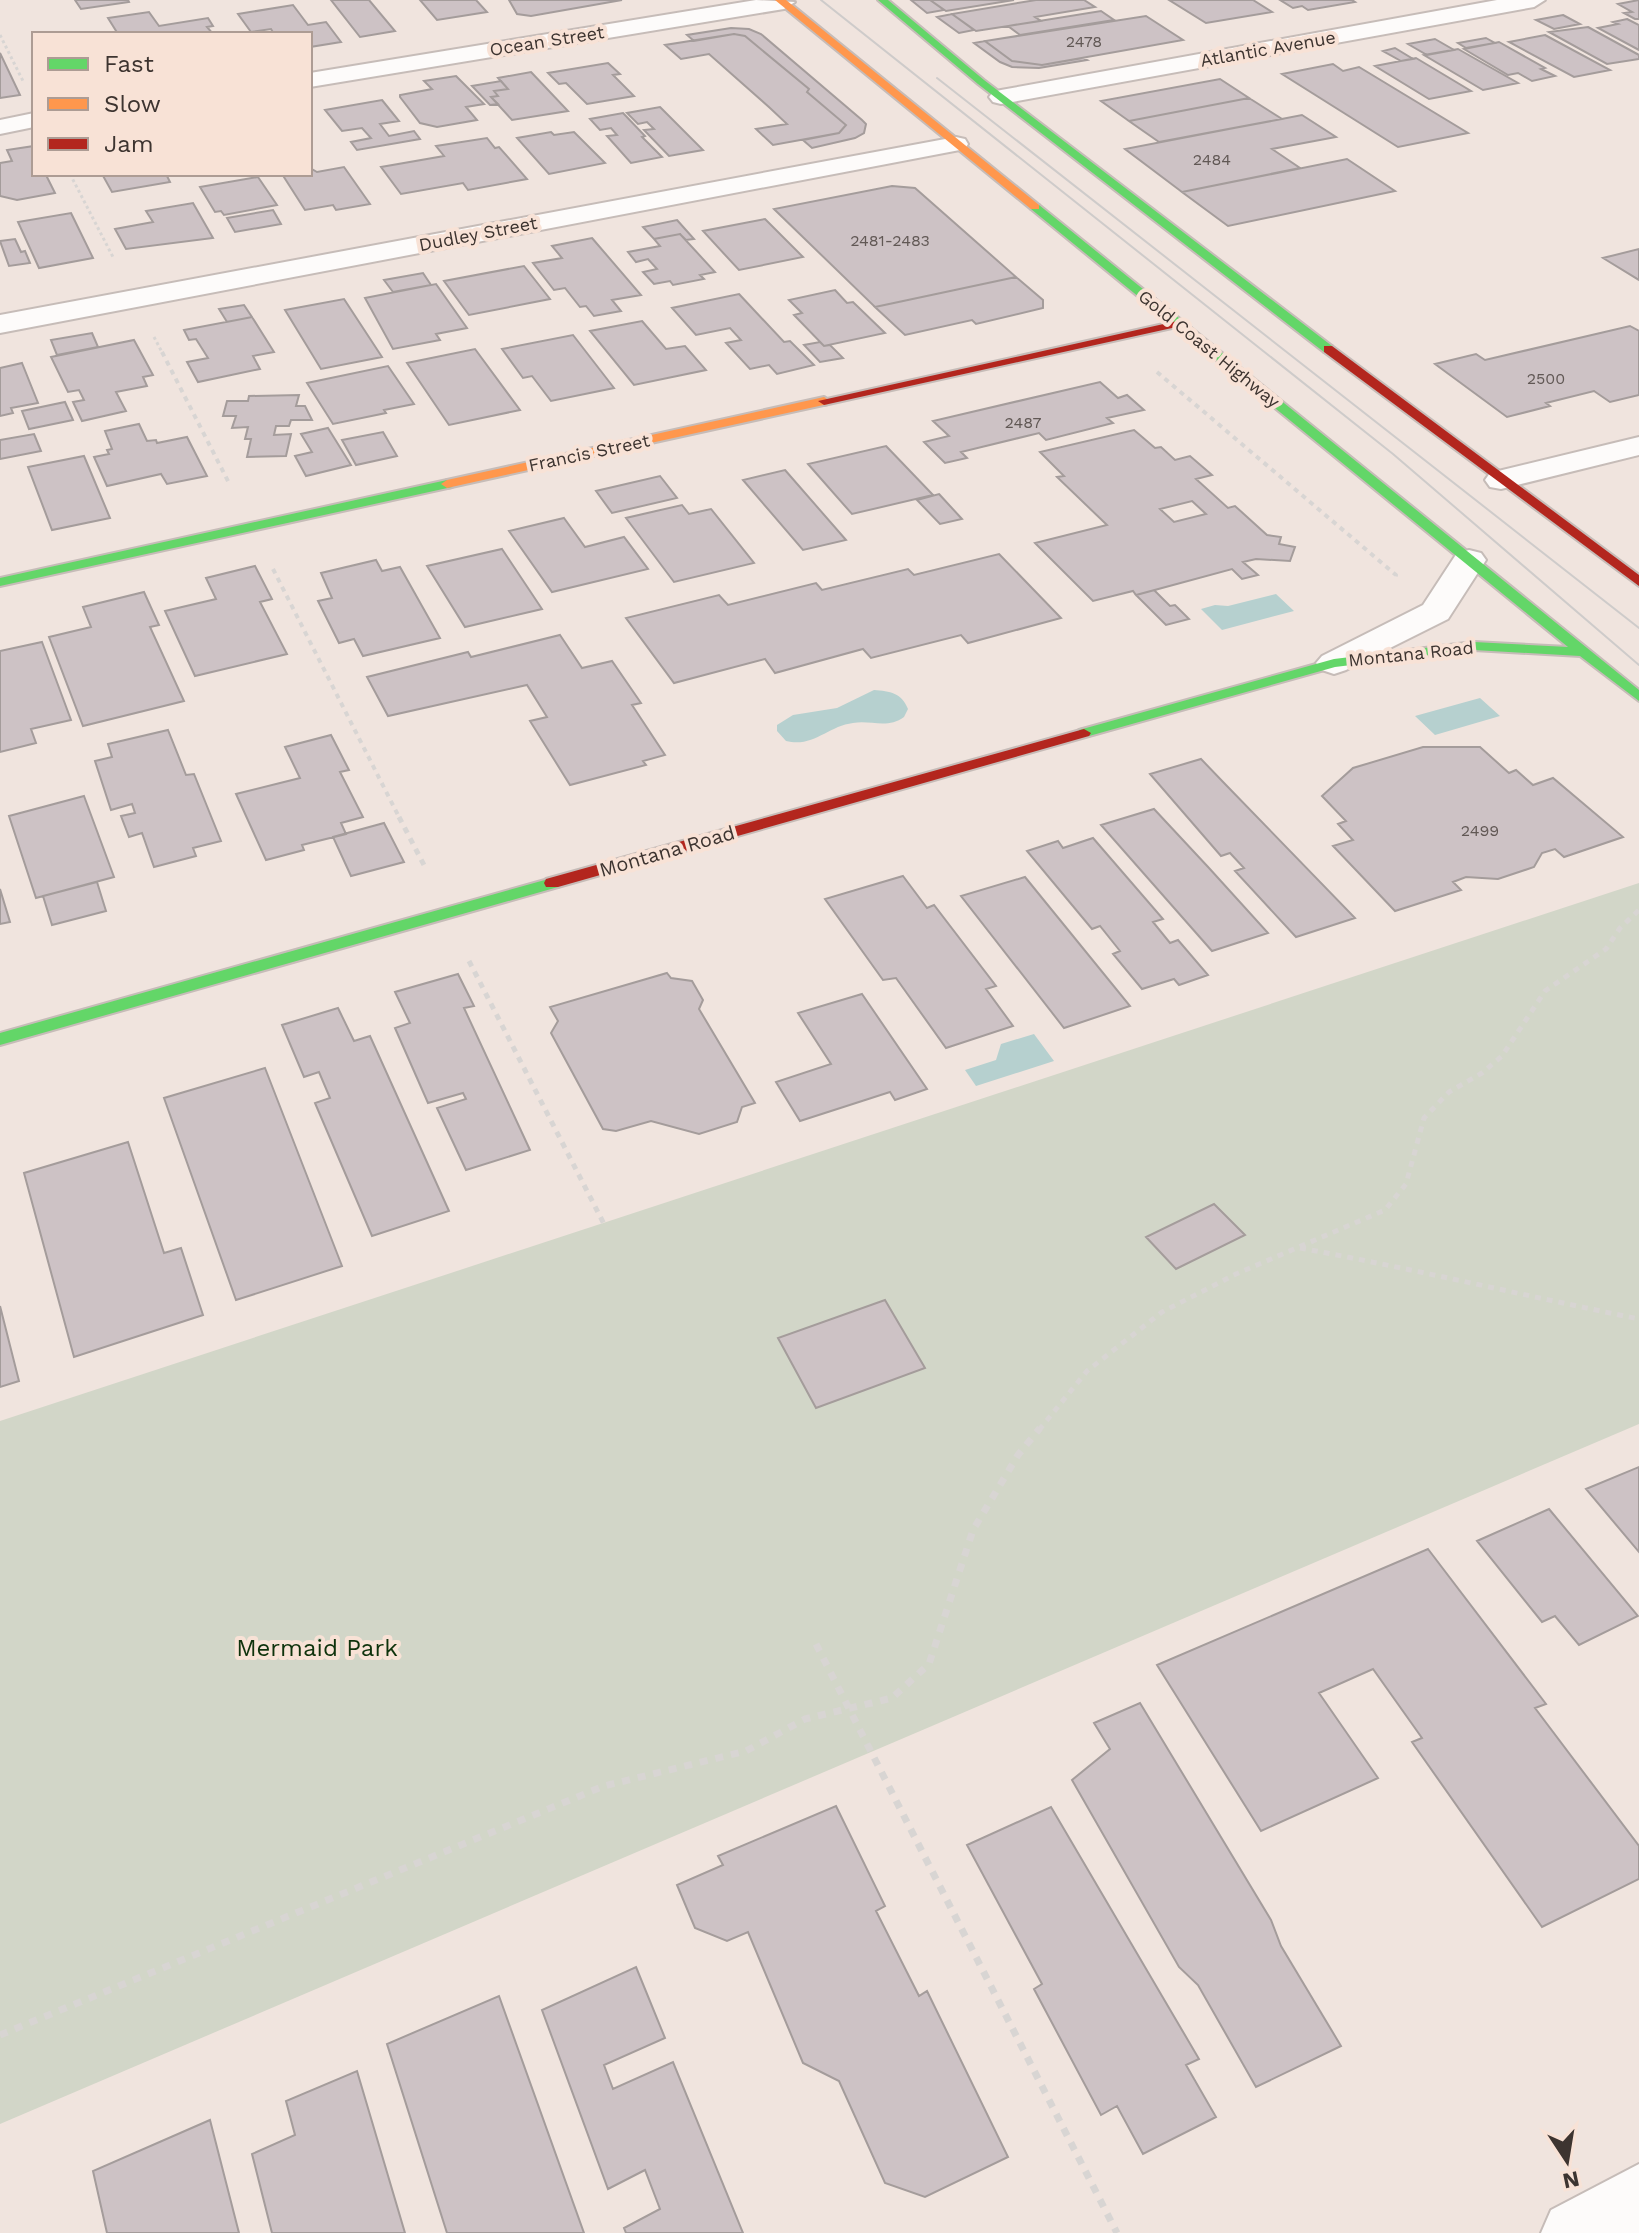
<svg xmlns="http://www.w3.org/2000/svg" width="1639" height="2233" font-family="'Work Sans',sans-serif">
	<rect width="100%" height="100%" fill="#f0e4de"/>
	<path fill="#d2d6c8" d="M1639,883V1424L0,2124V1421Z"/>
	<path fill="#b6d0cf" d="M1276,594L1294,611L1222,630L1201,609L1215,605L1228,606Z
		M874,690C890,691 902,693 908,709L904,717C888,729 871,720 853,723C828,726 813,748 786,741L777,731V725L793,715L837,708Z
		M1480,698L1500,716L1435,735L1415,716Z
		M1034,1034L1054,1061L976,1086L965,1070L996,1060L1001,1044Z"/>
	<path fill="#cdc2c5" stroke="#a49c9b" stroke-width="2" fill-rule="evenodd" d="M75,0H128L129,2L81,9Z
		M331,0H369L395,31L360,37Z
		M420,0H476L487,12L437,20Z
		M509,0H622L531,16L517,14Z
		M911,0H930L944,10L927,13Z
		M930,0H1014L946,11Z
		M1036,0H1084L1095,7L1035,17L1041,21L976,31L952,14Z
		M1169,0H1253L1272,12L1206,23Z
		M1280,0H1352L1355,2L1308,10L1302,6L1293,8Z
		M1639,0V19H1635L1624,13L1632,12L1618,4Z
		M293,5L308,25L326,22L341,42L310,47V34H274L271,29L251,32L238,14Z
		M1101,11L1114,20L1020,35L1008,26Z
		M149,12L159,26L208,18L213,26L207,27L213,34H118L108,18Z
		M952,14L974,30L959,33L937,17Z
		M1563,15L1580,24L1554,29L1536,20Z
		M1146,16L1183,40L1042,65L1012,61L985,41Z
		M1627,19L1639,25V50L1598,28L1618,24L1613,22Z
		M1588,27L1639,55V59L1607,64L1549,32Z
		M731,28L749,29L761,34L862,120L866,124L864,133L855,138L812,148L803,140L839,133L846,125L807,92L809,89L745,36L734,34L694,41L687,35Z
		M734,34L745,36L809,89L807,92L846,125L839,133L773,145L756,129L787,124L770,108L709,54L681,59L665,45Z
		M1545,35L1610,70L1574,77L1509,42Z
		M1486,38L1495,43L1466,48L1458,43Z
		M1435,39L1454,50L1427,55L1408,44Z
		M985,41L1012,61L1042,65L1083,58L1087,60L1039,68L1012,67L1000,62L974,43Z
		M1499,42L1545,68L1541,69L1555,76L1532,81L1518,73L1508,75L1464,49Z
		M1395,48L1413,59L1401,61L1383,51Z
		M1458,49L1518,83L1483,90L1424,55Z
		M0,53L20,95L0,98Z
		M1416,58L1471,91L1429,99L1375,66Z
		M608,63L620,74L613,75L634,96L587,104L566,83L559,84L548,73Z
		M1333,64L1343,71L1359,67L1468,133L1398,147L1282,74Z
		M531,72L568,111L512,120L491,97L498,96L494,91L508,89L498,78Z
		M456,76L484,104L466,107L477,120L437,127L420,123L400,97V95L432,89L424,81Z
		M1220,79L1249,98L1129,121L1101,101Z
		M501,81L508,89L494,91L498,96L491,97L498,104L490,105L472,86Z
		M1249,98L1282,119L1159,142L1129,121Z
		M382,100L399,121L380,124L389,136L414,131L420,139L357,150L351,142L371,138L362,128L342,131L325,110Z
		M660,107L703,150L669,156L644,130L654,129L647,122L638,124L627,113Z
		M623,113L645,136L642,137L662,157L631,163L607,136L617,135L611,128L600,130L590,119Z
		M1302,115L1336,137L1272,149L1300,168L1182,192L1125,149Z
		M551,132L554,135L574,132L605,163L549,174L517,138Z
		M487,138L495,148L499,147L527,179L468,190L463,183L401,194L381,167L444,156L436,146Z
		M34,146V174H49L46,175L55,193L17,200L0,196V163L12,161L7,150Z
		M1347,159L1395,191L1228,226L1182,192Z
		M344,167L370,204L336,210L333,205L305,210L282,174H310V168L317,172Z
		M102,174H166L170,182L112,192Z
		M258,177L277,205L224,215L221,211L215,212L200,187Z
		M892,186L915,188L1016,277L875,307L774,209Z
		M193,203L213,238L126,249L115,229L153,222L146,211Z
		M273,210L281,224L235,232L227,218Z
		M71,213L93,258L39,268L18,222Z
		M765,219L803,257L739,270L703,231Z
		M677,220L694,239L686,240L680,234L654,239L643,227Z
		M680,234L715,272L700,275L704,279L673,285L670,281L654,284L643,272L657,269L648,259L636,262L628,252L660,246L654,239Z
		M592,238L641,295L612,300L621,311L594,316L586,306L580,307L565,288L554,290L533,263L562,258L552,246Z
		M15,239L21,252L25,251L30,263L9,266L0,241Z
		M1639,249V280L1603,258Z
		M524,266L550,299L469,315L444,281Z
		M423,273L431,285L393,292L384,280Z
		M1016,277L1043,300V308L976,324L972,320L905,335L875,307Z
		M436,284L467,328L436,334L440,340L393,349L365,298Z
		M835,290L847,303L853,302L885,333L824,346L794,315L802,313L789,300Z
		M739,294L784,342L790,341L814,365L777,374L769,365L750,369L726,343L741,340L730,328L696,335L672,308Z
		M344,299L382,357L321,369L285,310Z
		M244,305L252,317L227,322L219,309Z
		M252,317L274,352L253,356L260,369L198,382L187,362L208,358L196,339L189,340L184,330Z
		M642,321L666,349L685,346L706,370L634,385L590,331Z
		M1630,326L1639,331V395L1610,402L1594,391L1546,403L1550,406L1507,417L1435,364L1476,354L1485,360Z
		M92,333L98,347L57,355L51,340Z
		M573,335L614,388L551,401L532,376L523,378L502,349Z
		M134,340L153,375L143,377L147,386L116,392L126,411L82,421L73,402L84,400L79,390L68,392L51,357Z
		M820,342L824,346L830,345L843,358L820,362L804,345Z
		M475,349L520,410L449,425L407,363Z
		M22,363L38,403L11,408L13,413L0,416V368Z
		M388,366L414,404L384,410L386,413L333,424L307,383Z
		M1100,382L1118,398L1127,395L1144,410L1107,418L1113,423L1046,440L1039,433L961,452L967,458L945,463L924,442L949,436L933,421Z
		M299,395L296,406H305L312,420H291L289,426H276L274,435L291,434L286,456L247,457L251,439H245L248,427L232,428L236,416H223L227,401H248L249,396Z
		M65,402L73,420L29,429L22,411Z
		M139,424L147,441L156,440L157,443L187,437L207,476L167,484L161,474L107,486L94,457L109,454L107,450L112,449L105,431Z
		M328,428L351,465L306,476L295,456L312,452L301,434Z
		M1134,430L1155,448L1161,447L1175,460L1190,456L1212,475L1196,479L1228,508L1235,506L1267,535L1281,537L1279,544L1295,547L1290,561L1256,559L1243,562L1258,575L1242,579L1232,569L1136,595L1133,591L1093,601L1035,543L1107,525L1057,477L1064,476L1040,452ZM1192,501L1206,514L1174,522L1160,509Z
		M383,432L397,456L356,465L342,440Z
		M34,434L41,451L0,459V440Z
		M886,446L933,495L852,514L808,464Z
		M84,456L110,518L52,530L28,467Z
		M785,470L846,540L803,550L743,480Z
		M660,476L677,498L612,513L596,491Z
		M939,494L962,519L940,524L917,500Z
		M682,505L689,514L711,509L754,563L674,582L626,518Z
		M564,518L585,547L624,537L648,569L552,592L509,531Z
		M502,549L542,609L465,627L427,566Z
		M999,554L1061,618L968,643L961,635L871,658L863,649L775,673L765,659L674,683L626,618L719,595L728,605L816,583L822,590L908,569L914,575Z
		M376,560L382,571L400,567L440,638L363,656L354,639L339,643L318,601L332,598L321,573Z
		M255,566L272,599L260,602L287,654L195,676L165,611L216,599L206,578Z
		M1154,590L1170,606L1175,605L1189,619L1166,625L1136,595Z
		M144,592L159,625L150,627L184,701L83,726L49,637L91,627L83,607Z
		M560,635L582,668L612,661L641,703L632,705L665,755L643,761L646,765L570,785L530,721L547,717L527,685L388,716L367,677L468,652L471,657Z
		M42,642L71,720L31,729L36,743L0,752V651Z
		M168,730L186,775L194,774L221,841L193,848L196,856L154,867L142,833L129,837L121,816L135,813L132,804L111,810L95,761L112,757L108,744Z
		M331,735L349,770L340,772L363,817L341,823L346,834L302,845L304,850L266,860L236,794L300,778L285,747Z
		M1423,747H1480L1509,773L1516,770L1533,785L1553,778L1623,837L1564,857L1555,849L1542,853L1534,867L1498,879L1466,877L1453,882L1461,890L1395,911L1333,846L1353,840L1338,824L1346,821L1322,796L1353,768Z
		M1201,759L1226,785L1355,918L1296,937L1235,871L1244,868L1230,853L1221,856L1150,774Z
		M84,796L114,877L36,898L9,816Z
		M1154,809L1209,868L1268,933L1212,951L1101,825Z
		M384,823L404,862L351,876L333,837Z
		M1093,838L1163,919L1153,922L1170,943L1178,940L1208,975L1179,985L1174,979L1142,989L1113,954L1120,951L1100,926L1092,929L1027,851L1058,841L1063,848Z
		M903,876L927,908L934,905L996,986L986,989L1013,1026L946,1048L896,978L883,980L825,899Z
		M1025,877L1130,1006L1064,1028L961,896Z
		M97,882L106,911L52,925L43,896Z
		M0,889L10,922L0,924Z
		M667,973L671,978L692,981L703,1000L699,1009L755,1103L742,1107L737,1122L699,1134L651,1121L616,1131L603,1129L551,1033L558,1021L550,1007Z
		M458,974L474,1006L464,1008L530,1150L466,1170L437,1108L466,1099L463,1093L428,1103L395,1028L410,1023L395,992Z
		M862,994L927,1089L895,1100L890,1092L800,1121L776,1082L831,1064L798,1013Z
		M338,1008L354,1041L370,1036L449,1211L372,1236L315,1103L330,1098L319,1072L304,1077L282,1025Z
		M265,1068L342,1266L236,1300L164,1098Z
		M128,1142L164,1253L181,1248L203,1315L74,1357L24,1173Z
		M1214,1204L1245,1235L1176,1269L1146,1237Z
		M885,1300L925,1368L816,1408L778,1338Z
		M0,1306L19,1381L0,1387Z
		M1639,1467V1552L1586,1489Z
		M1549,1509L1638,1616L1579,1645L1555,1616L1542,1622L1477,1541Z
		M1428,1549L1546,1704L1535,1708L1639,1846V1879L1542,1927L1412,1742L1422,1738L1373,1669L1319,1693L1378,1778L1261,1831L1157,1665Z
		M1140,1703L1271,1920L1281,1946L1341,2046L1256,2087L1198,1985L1179,1967L1072,1780L1110,1749L1094,1723Z
		M836,1806L885,1906L876,1911L919,1996L927,1991L1008,2157L925,2197L885,2183L839,2081L803,2063L748,1932L727,1941L695,1928L677,1885L723,1865L718,1856Z
		M1051,1807L1199,2059L1186,2065L1216,2117L1143,2154L1117,2106L1101,2115L1034,1989L1042,1984L967,1845Z
		M636,1967L665,2038L604,2065L613,2089L673,2062L743,2233H626L624,2228L660,2209L645,2170L608,2189L542,2010Z
		M499,1996L584,2233H447L387,2044Z
		M357,2071L405,2233H272L252,2154L295,2135L286,2101Z
		M210,2120L239,2233H107L93,2171Z"/>
	<g fill="none" stroke-linecap="round" stroke-linejoin="round">
		<defs>
			<path id="street" d="M756,0L795,2L784,9L310,87V73Z
				M1497,0H1545L1534,7L1001,104L993,102L989,97L993,92L1001,90Z
				M34,113V127L0,134V120Z
				M956,137L965,139L968,144L965,149L0,333V315Z
				M1639,437V455L1501,489L1490,487L1485,480L1490,473Z
				M1469,550L1481,553L1486,560L1448,619L1346,670L1334,674L1322,670L1316,663L1322,656L1423,605L1457,553Z
				M1639,2164V2233H1541L1551,2210Z"/>
			<path id="fast" d="M878,0H888L984,80L1332,346V352H1324L978,84Z
				M1031,205H1039L1639,690V701L1580,656L1474,650L1335,667L1089,736H1079V730L1334,659L1474,642L1568,647L1031,209Z
				M447,480L453,484L452,487L0,586V578Z
				M552,878L558,879L560,883L558,887L0,1045V1033Z"/>
			<path id="slow" d="M775,0H786L1039,205V209H1031Z
				M824,397L830,401L828,404L447,488L441,484L447,480Z"/>
			<path id="jam" d="M1177,321L1181,322V326L824,405L818,401Z
				M1324,346H1332L1639,575V586L1324,352Z
				M1084,729L1091,733L1089,736L558,887H546L544,883L546,879Z"/>
		</defs>
		<use href="#street" stroke="#c6bcb8" stroke-width="4"/>
		<use href="#fast" stroke="#c6bcb8" stroke-width="4"/>
		<use href="#slow" stroke="#c6bcb8" stroke-width="4"/>
		<use href="#jam" stroke="#c6bcb8" stroke-width="4"/>
		<path stroke="#d8d5d3" stroke-width="3" stroke-dasharray="3 3" stroke-linecap="butt" d="M0,35L23,81
			M70,174L113,257
			M154,337L163,354"/>
		<path stroke="#d8d5d3" stroke-width="4" stroke-dasharray="5 5" stroke-linecap="butt" d="M162,352L230,485
			M1157,372L1396,575L1395,580
			M273,569L400,819"/>
		<path stroke="#d8d5d3" stroke-width="5" stroke-dasharray="6 6" stroke-linecap="butt" d="M399,817L425,867
			M469,961L604,1224
			M1300,1248C1414,1269 1526,1296 1639,1319
			M1039,1430L1087,1371L1162,1312L1236,1274L1385,1210L1406,1184L1424,1118L1449,1092L1482,1073L1502,1056L1545,991L1606,949L1620,928L1639,910"/>
		<path stroke="#d8d5d3" stroke-width="7" stroke-dasharray="8 8" stroke-linecap="butt" d="M816,1644L1117,2233
			M0,2035L604,1786L746,1751L805,1719L892,1698L929,1664L973,1530L1018,1455L1040,1428"/>
		<use href="#street" fill="#fdfbfa" fill-rule="evenodd"/>
		<use href="#fast" fill="#63d668" fill-rule="evenodd"/>
		<use href="#slow" fill="#ff974d" fill-rule="evenodd"/>
		<use href="#jam" fill="#b3261e" fill-rule="evenodd"/>
		<path stroke="#cecbca" stroke-width="2" d="M821,0L1393,454L1639,665
			M937,78L1639,628"/>
	</g>
	<g text-anchor="middle" stroke-width="8" stroke-linejoin="round" paint-order="stroke">
		<g font-size="16" fill="#615855">
			<text x="1084" y="47">2478</text>
			<text x="1212" y="165">2484</text>
			<text x="890" y="246">2481-2483</text>
			<text x="1546" y="384">2500</text>
			<text x="1023" y="428">2487</text>
			<text x="1480" y="836">2499</text>
		</g>
		<g font-size="18" fill="#3d3430" stroke="#f8e2d6">
			<text transform="translate(547 41) rotate(-9)" y="6">Ocean Street</text>
			<text transform="translate(1268 49) rotate(-10)" y="6">Atlantic Avenue</text>
			<text transform="translate(478 234) rotate(-11)" y="6">Dudley Street</text>
			<text transform="translate(1209 349) rotate(39)" y="6">Gold Coast Highway</text>
			<text transform="translate(589 453) rotate(-12)" y="6">Francis Street</text>
			<text transform="translate(1411 654) rotate(-6)" y="6">Montana Road</text>
		</g>
		<g font-size="20" fill="#3d3430" stroke="#f8e2d6">
			<text transform="translate(667 851) rotate(-16)" y="7">Montana Road</text>
		</g>
		<g font-size="24" fill="#0e320c" stroke="#f8e2d6">
			<text x="317" y="1656">Mermaid Park</text>
		</g>
	</g>
	<rect x="32" y="32" width="280" height="144" fill="#f8e2d6" stroke="#ad9c94" stroke-width="2"/>
	<rect x="48" y="58" width="40" height="12" fill="#63d668" stroke="#ad9c94" stroke-width="2"/>
	<text x="104" y="72" font-size="24" fill="#3d3430">Fast</text>
	<rect x="48" y="98" width="40" height="12" fill="#ff974d" stroke="#ad9c94" stroke-width="2"/>
	<text x="104" y="112" font-size="24" fill="#3d3430">Slow</text>
	<rect x="48" y="138" width="40" height="12" fill="#b3261e" stroke="#ad9c94" stroke-width="2"/>
	<text x="104" y="152" font-size="24" fill="#3d3430">Jam</text>
	<g transform="translate(1567 2161) rotate(168)" stroke="#f8e2d6" stroke-width="6" paint-order="stroke">
	<path d="M0-6L14 30L0 20L-14 30Z" fill="#3d3430"/>
	<text y="-12" font-size="22" font-weight="bold" text-anchor="middle" fill="#3d3430">N</text>
	</g>
</svg>
